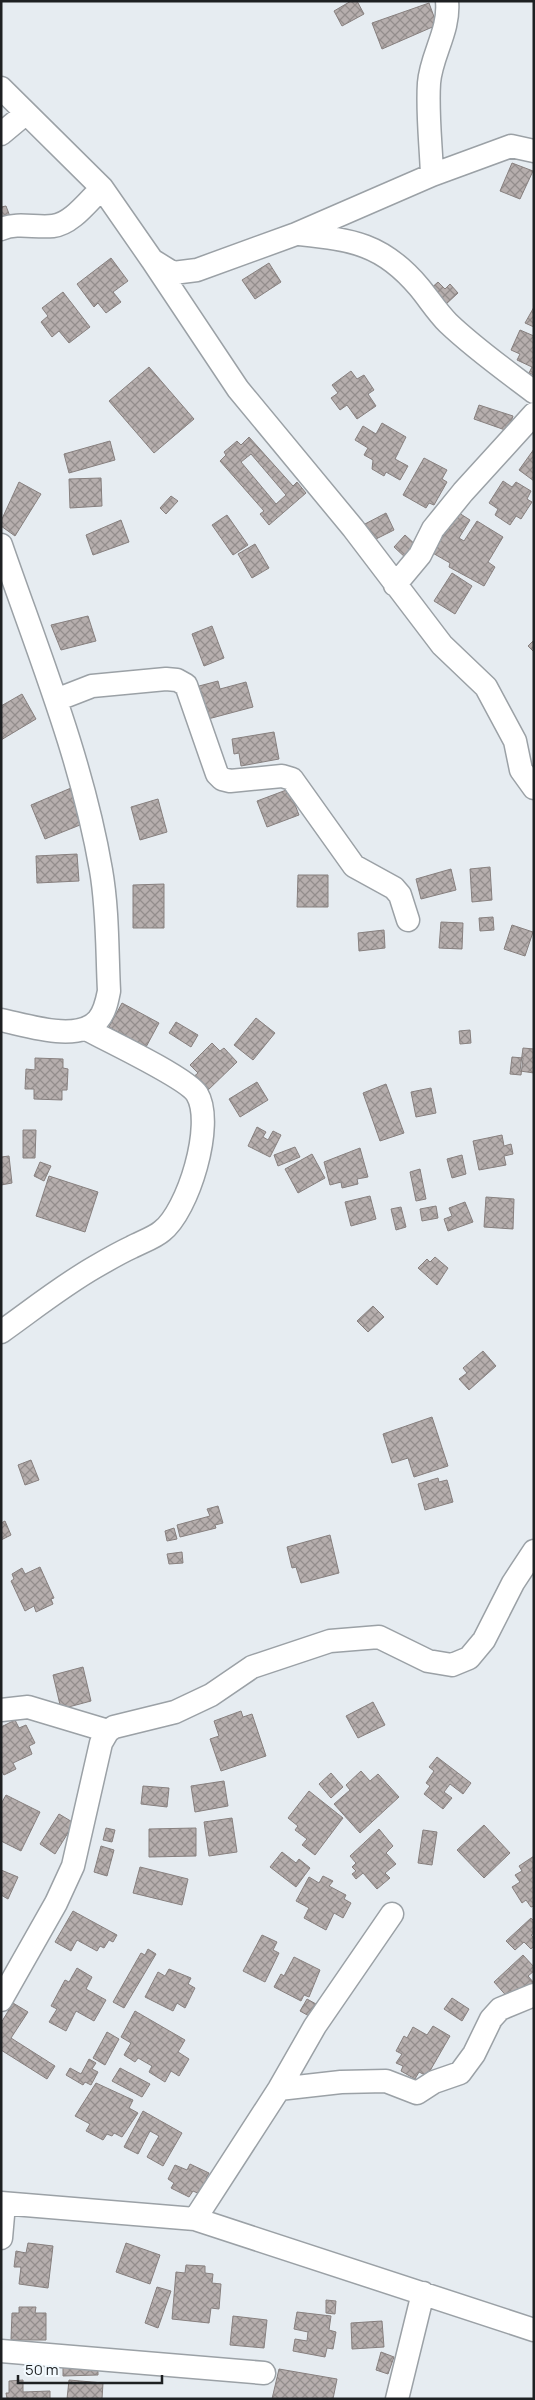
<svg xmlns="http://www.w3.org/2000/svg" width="535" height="2400" font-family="Manrope,sans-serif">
	<defs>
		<pattern id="building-cross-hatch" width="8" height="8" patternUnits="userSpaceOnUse" patternTransform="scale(1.25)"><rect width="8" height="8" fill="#b6aead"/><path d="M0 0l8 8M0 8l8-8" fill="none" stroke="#938d8c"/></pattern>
	</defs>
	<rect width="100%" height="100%" fill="#e6ecf1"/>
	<path fill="url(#building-cross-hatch)" stroke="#87807f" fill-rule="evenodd" d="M351,1H357L364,14L342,26L334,11Z
		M429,3L437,25L382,49L372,23Z
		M512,163L533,171L520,199L500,191Z
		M6,206L11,219L1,222V207Z
		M111,258L128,281L113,292L121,302L106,313L98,303L94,307L77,284Z
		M269,263L281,282L255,299L242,280Z
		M438,282L445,289L450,284L458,293L444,306L429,290Z
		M63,292L90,327L69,343L59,331L52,337L41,322L48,316L42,308Z
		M534,307V327L525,323Z
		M520,330L534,336V375L529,373L532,367L517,360L520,354L511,350Z
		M149,367L194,419L154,453L109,401Z
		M351,371L357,379L364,375L374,390L368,394L376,406L357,419L347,405L340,410L331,398L338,393L332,385Z
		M479,405L513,416L508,431L474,419Z
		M382,423L406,437L395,459L408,466L400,480L386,472L384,476L372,469L373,460L364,455L368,448L355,440L363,426L376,434Z
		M249,437L293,486L297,482L306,493L269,525L260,514L264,511L220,461L226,455L224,452L237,441L241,445ZM251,454L286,495L276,504L241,462Z
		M110,441L115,460L69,473L64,454Z
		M534,449V481L519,470Z
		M424,458L447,470L442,479L447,482L434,505L429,503L426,508L403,495Z
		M101,478L102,506L70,508L69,479Z
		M503,481L512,487L516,482L531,491L527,499L532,502L521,519L516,516L510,525L495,515L498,509L489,503Z
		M19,482L41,494L15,536L1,526V521Z
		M171,496L178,501L166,514L160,508Z
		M386,513L394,530L372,541L363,525Z
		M459,513L470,520L459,538L464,541L477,521L503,537L488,562L495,567L484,586L449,567L450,563L431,552Z
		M227,515L248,545L233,555L212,525Z
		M121,520L129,542L93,555L86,535Z
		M405,535L418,547L407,559L394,547Z
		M255,544L269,568L252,578L238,554Z
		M452,573L472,586L455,614L434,601Z
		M88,616L96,641L61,650L51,625Z
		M212,626L224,658L204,666L192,634Z
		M534,640V652L528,646Z
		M218,681L220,689L246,682L253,707L208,719L199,686Z
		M22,694L36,719L1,740V706Z
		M274,732L279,759L241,766L239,753L234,754L232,739Z
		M71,788L85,823L45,839L31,805Z
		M289,789L299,815L267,827L257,801Z
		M158,799L167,832L140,840L131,807Z
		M77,854L79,881L37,883L36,856Z
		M490,867L492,900L472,902L470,869Z
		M451,869L456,890L421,899L416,879Z
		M298,875H328V907H297Z
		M164,884V928H133V885Z
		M493,917L494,930L480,931L479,918Z
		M441,922L463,923L462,949L439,948Z
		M512,925L533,932L525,956L504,949Z
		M384,930L385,948L359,951L358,933Z
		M122,1003L159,1023L146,1047L109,1027Z
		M256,1018L275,1033L253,1060L234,1045Z
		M176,1022L198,1035L191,1047L169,1033Z
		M470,1030L471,1043L460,1044L459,1031Z
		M212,1043L220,1051L224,1048L237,1062L206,1092L192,1078L198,1073L190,1065Z
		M523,1048L534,1049V1073L520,1071Z
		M512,1057L523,1058L521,1075L510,1074Z
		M35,1058L63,1059V1068L68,1069L67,1090H62V1100L34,1099V1089H25L26,1069L35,1070Z
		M257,1082L268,1100L240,1117L229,1099Z
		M386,1084L404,1133L380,1141L363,1093Z
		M431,1088L436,1113L416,1117L411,1092Z
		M257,1127L266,1132L263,1137L268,1140L273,1131L281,1135L270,1157L248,1146Z
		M23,1130H36L35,1158H23Z
		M502,1135L504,1146L511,1144L513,1154L504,1156L506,1165L479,1170L473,1141Z
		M295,1147L300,1157L278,1166L274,1155Z
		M360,1148L368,1177L357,1179L358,1184L342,1188L341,1182L330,1185L324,1162Z
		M312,1154L325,1178L298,1193L285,1169Z
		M462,1155L466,1174L452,1178L447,1159Z
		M9,1156L12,1183L1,1185V1157Z
		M40,1162L51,1166L44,1181L34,1176Z
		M420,1169L426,1199L416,1201L410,1172Z
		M49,1176L98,1192L85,1232L36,1216Z
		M370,1196L376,1219L351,1226L345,1202Z
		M486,1197L514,1199L513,1229L484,1227Z
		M465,1202L473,1222L448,1231L444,1219L452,1216L449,1208Z
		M436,1206L438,1218L422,1221L420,1209Z
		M401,1207L406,1227L396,1230L391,1209Z
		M435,1257L448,1268L437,1285L418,1268L427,1259L430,1262Z
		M373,1306L384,1317L368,1332L357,1321Z
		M483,1351L496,1366L469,1390L459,1379L467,1373L463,1368Z
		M432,1417L448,1466L414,1477L408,1458L392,1463L383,1434Z
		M31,1460L39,1480L25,1485L18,1465Z
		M438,1478L439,1482L447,1480L453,1502L425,1510L418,1484Z
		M218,1506L223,1523L215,1525L216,1528L180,1537L177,1525L210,1516L207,1509Z
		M5,1521L11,1535L1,1540V1523Z
		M174,1528L177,1539L167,1541L165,1531Z
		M330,1535L339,1573L301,1583L296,1567L292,1568L287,1547Z
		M182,1552L183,1563L169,1564L167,1554Z
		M40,1567L54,1598L51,1599L53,1604L36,1612L34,1606L25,1611L11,1581L14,1579L12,1574L22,1568L25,1574Z
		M83,1667L91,1701L61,1709L53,1675Z
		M373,1702L385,1725L358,1738L346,1716Z
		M241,1711L243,1717L252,1714L266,1756L221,1771L210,1739L219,1736L214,1721Z
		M15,1720L19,1728L26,1725L35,1743L29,1746L32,1754L13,1763L16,1769L4,1775L1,1770V1727Z
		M437,1757L471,1783L463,1794L450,1784L444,1792L452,1798L443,1809L424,1794L430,1786L426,1783L434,1771L429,1767Z
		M361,1771L370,1781L378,1774L399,1797L360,1833L334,1804L350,1790L346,1785Z
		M331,1773L343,1787L331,1798L319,1784Z
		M224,1781L228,1806L195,1812L191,1786Z
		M143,1786L169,1788L167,1807L141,1804Z
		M309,1791L343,1818L315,1855L302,1845L307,1839L295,1830L298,1826L288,1818Z
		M6,1795L40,1812L21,1851L1,1841V1804Z
		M59,1814L74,1823L55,1854L40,1844Z
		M232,1818L237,1852L209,1856L204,1822Z
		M484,1825L510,1853L484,1878L457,1850Z
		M106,1828L115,1830L112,1842L103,1840Z
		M196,1828V1856L149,1857V1829Z
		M379,1829L393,1846L386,1853L396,1864L385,1873L390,1878L377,1889L363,1873L356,1879L352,1874L356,1871L352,1867L356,1863L350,1856Z
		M423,1830L437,1832L432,1865L418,1863Z
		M101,1846L114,1850L107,1876L94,1872Z
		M282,1852L296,1863L299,1859L310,1868L296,1887L270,1867Z
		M534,1856V1906L531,1907L526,1900L522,1903L512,1887L520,1882L515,1875L522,1871L519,1866Z
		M140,1867L188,1879L182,1905L133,1893Z
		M1,1870L18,1877L8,1899L1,1895Z
		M323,1876L333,1881L329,1886L346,1895L344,1899L351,1903L343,1918L334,1913L326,1930L304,1918L309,1908L296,1901L309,1877L319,1883Z
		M73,1911L117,1935L113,1942L109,1940L104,1948L100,1946L97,1951L77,1940L71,1951L55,1942Z
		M531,1918L534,1921V1933L531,1935L534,1938V1946L531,1949L524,1942L515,1950L506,1941Z
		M262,1935L277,1942L273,1950L279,1953L265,1982L243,1971Z
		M148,1949L156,1954L124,2008L113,2002L141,1953L145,1955Z
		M523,1955L534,1967V1971L528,1976L534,1983L511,2001L494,1982Z
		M294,1957L320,1970L309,1997L304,1995L301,2001L274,1987L281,1974L284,1976Z
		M77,1968L92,1977L86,1989L106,2000L94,2021L76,2011L66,2031L49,2022L57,2009L51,2006L65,1980L69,1982Z
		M169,1969L191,1978L188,1984L195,1988L185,2008L177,2003L173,2011L145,1997L158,1972L165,1976Z
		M452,1998L469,2009L462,2021L444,2009Z
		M307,1999L316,2004L309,2016L300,2011Z
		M13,2003L28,2012L11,2038L55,2066L47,2079L1,2050V2023Z
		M135,2011L185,2040L178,2052L189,2059L179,2076L171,2071L165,2082L149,2072L152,2066L138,2058L135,2062L124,2055L131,2043L121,2037Z
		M433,2026L450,2036L427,2076L419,2072L415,2079L401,2071L403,2066L396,2063L402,2054L396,2051L404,2036L407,2038L413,2027L427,2035Z
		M107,2032L119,2039L105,2065L93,2058Z
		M89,2059L96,2063L92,2069L98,2072L91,2085L85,2082L83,2085L66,2075L70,2068L81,2074Z
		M120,2068L150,2084L142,2097L112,2081Z
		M96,2083L133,2100L129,2108L138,2113L122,2137L114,2133L112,2136L107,2134L103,2140L86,2131L90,2124L75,2116Z
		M143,2111L182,2133L163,2166L147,2157L159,2136L150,2131L138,2154L124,2147Z
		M190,2164L209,2173L206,2179L209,2181L202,2195L193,2191L189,2197L171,2188L174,2183L168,2179L175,2165L187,2170Z
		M28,2243L53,2246L48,2288L19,2284L21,2267H14L16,2251L26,2253Z
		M126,2243L160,2255L150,2284L116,2272Z
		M186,2265L205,2266V2273L213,2274L212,2283L221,2284L219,2309L211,2308L209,2323L172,2319L176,2272L185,2273Z
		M157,2287L171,2291L158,2328L145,2323Z
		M326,2300L336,2301L335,2314L326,2313Z
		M19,2307H36L35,2313H46V2340H11L12,2313H19Z
		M297,2312L331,2316L329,2330L336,2332L333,2349L327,2348L325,2357L293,2351L295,2339L307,2341L308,2332L294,2329Z
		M233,2316L267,2320L264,2348L230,2345Z
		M382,2321L384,2347L352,2349L351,2323Z
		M381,2352L394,2357L388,2374L376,2370Z
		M98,2363V2375L63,2376V2365Z
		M279,2369L337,2379L333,2399H272Z
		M23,2380V2392L50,2391V2399H7L6,2393H9V2381Z
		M69,2380L103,2383L102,2399H67Z"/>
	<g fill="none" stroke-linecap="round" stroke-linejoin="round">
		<defs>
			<path id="minor" d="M1,88L102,188L152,260L173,273L197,270L296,234L432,175L511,146L534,151
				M1,134L25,114
				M432,175C431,145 427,113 429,83C431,55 450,31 447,1
				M1,229C18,222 35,228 53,226C72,224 89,200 102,188
				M298,234C352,240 382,243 419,287C429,299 437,312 448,323C474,348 505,370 534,392
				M152,260L238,389L353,528L442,645L486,687L515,741L521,770L534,788
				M1,545C38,652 82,759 101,870C108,910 107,952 109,991C107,1001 105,1012 98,1020C78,1043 26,1025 1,1020
				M395,585L420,555L433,529L463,492L534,414
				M56,700L92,686L166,679L177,680L186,685L217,774L222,779L230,781L282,776L292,779L354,866L394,888L400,895L408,920
				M1,1332C32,1310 62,1286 95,1267C107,1260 119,1253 132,1247C141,1242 154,1238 162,1231C188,1211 215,1124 197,1094C187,1078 107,1040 86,1029
				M1,1710L28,1707L108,1731
				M1,2000L56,1903L73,1866L101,1743L108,1731L114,1727L175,1712L211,1695L252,1667L330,1641L379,1637L428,1661L452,1665L469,1658L484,1640L513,1583L534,1551
				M279,2089L341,2082L386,2081L417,2093L434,2082L460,2073L474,2054L491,2019L500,2009L534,1995
				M1,2203L195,2219L534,2330
				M195,2219L279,2089L315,2026L392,1914
				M1,2238L4,2204
				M1,2351L264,2373
				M397,2399L423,2293"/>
		</defs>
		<use href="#minor" stroke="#9ba1a6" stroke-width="25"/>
		<use href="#minor" stroke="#fff" stroke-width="22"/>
	</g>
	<rect width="535" height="2400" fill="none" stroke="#1e2022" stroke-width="5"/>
	<path d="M18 2375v8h144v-8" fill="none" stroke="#1e2022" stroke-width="2.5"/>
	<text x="25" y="2375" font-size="15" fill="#1e2022" stroke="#f3faff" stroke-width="4" paint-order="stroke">50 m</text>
</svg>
